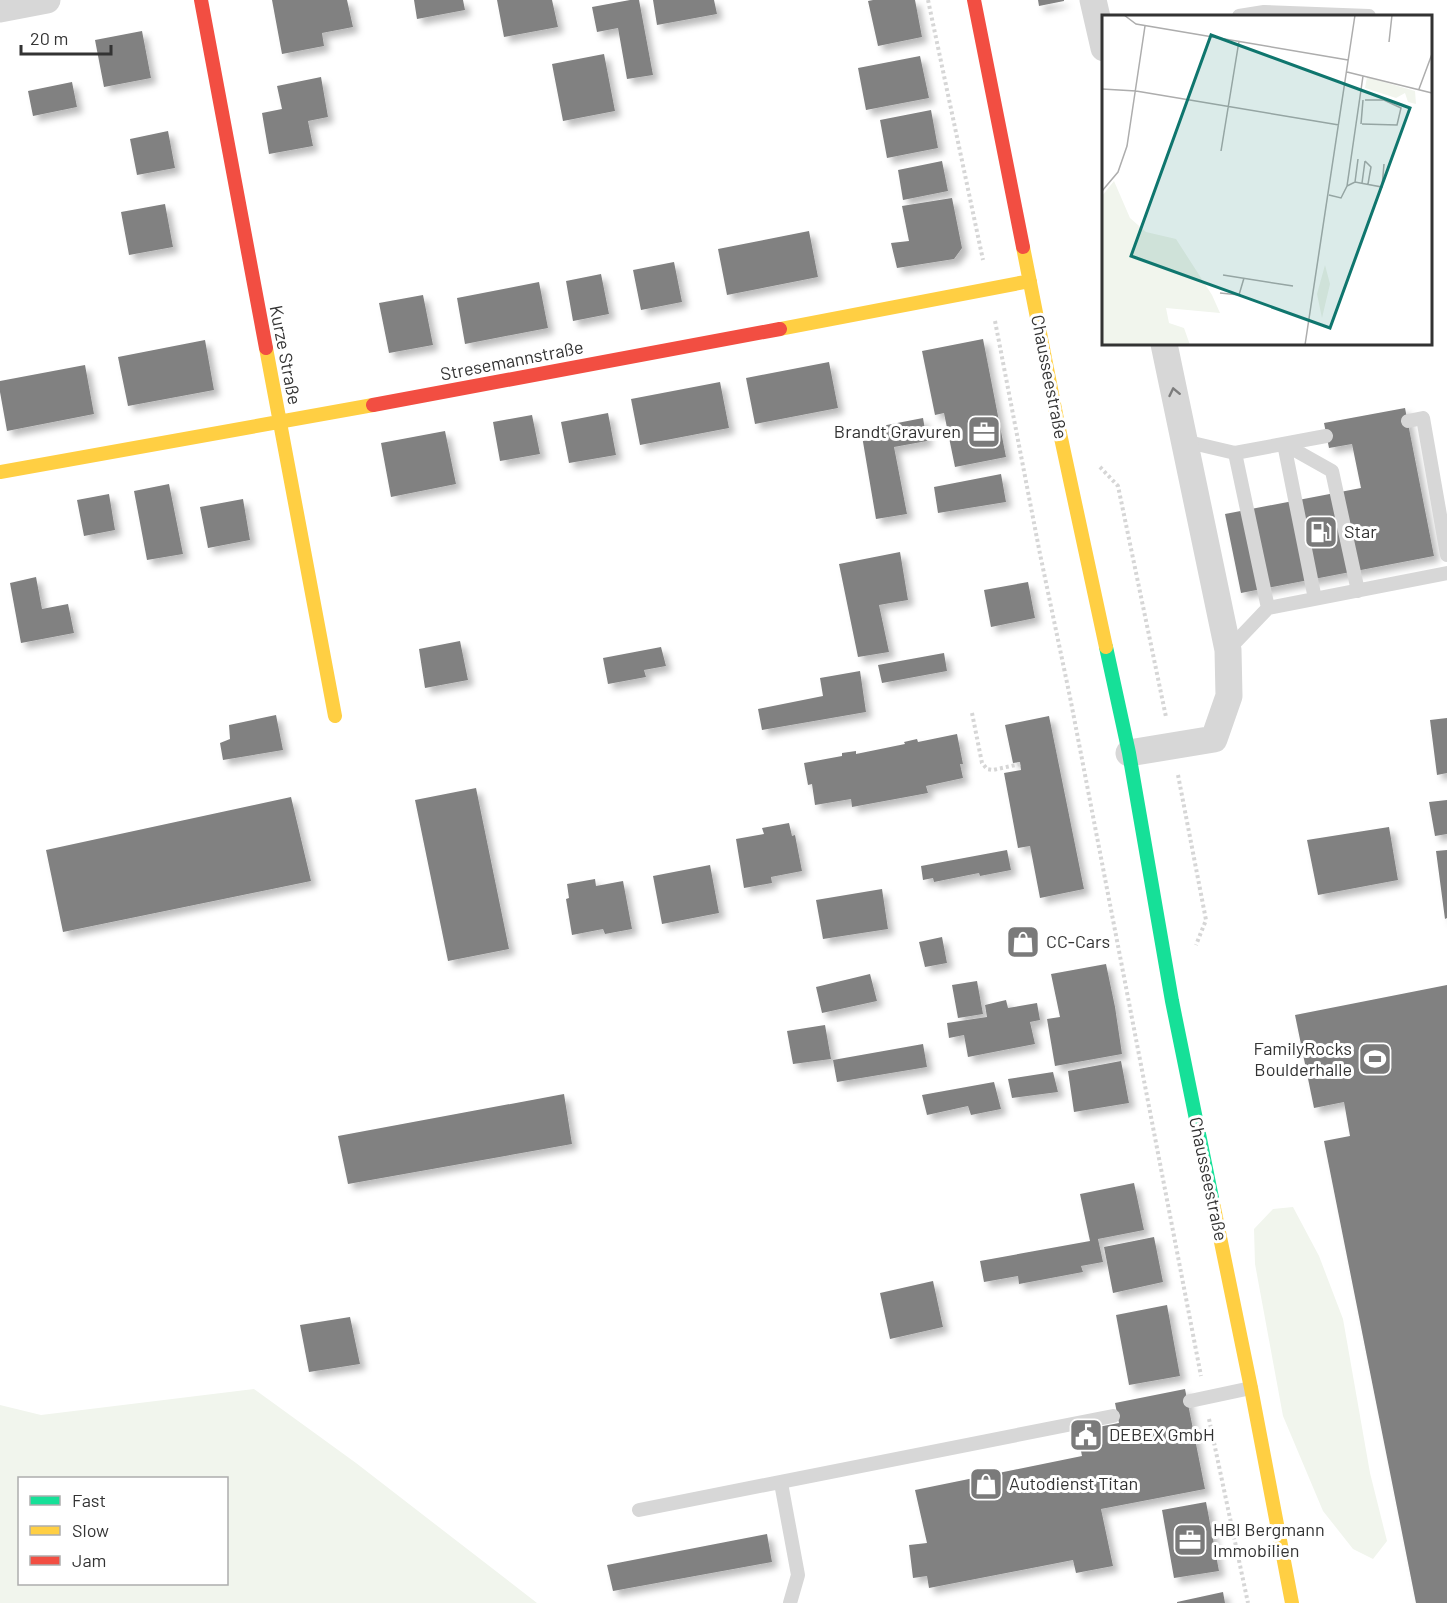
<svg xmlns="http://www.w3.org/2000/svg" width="1447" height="1603" font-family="Barlow,sans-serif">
	<defs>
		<filter id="shadow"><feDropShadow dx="5.5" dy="5.5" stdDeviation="3" flood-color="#0004"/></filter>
	</defs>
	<rect width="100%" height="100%" fill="#fff"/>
	<path fill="#f1f5ed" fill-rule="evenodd" d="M1293,1207L1319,1256L1343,1319L1370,1473L1387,1541L1373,1559L1353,1549L1323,1511L1283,1416L1255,1264L1254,1229L1273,1209Z
		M254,1389L356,1463L537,1603H0V1405L41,1415ZM20,1478H226V1584H20Z"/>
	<path fill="#818181" filter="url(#shadow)" d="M272,0H347L353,27L322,33L324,46L282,54Z
		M414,0H463L465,10L417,19Z
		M497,0H552L558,27L504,37Z
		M630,0H639L653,75L627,79L618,28L597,32L592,7Z
		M653,0H714L717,14L657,25Z
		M873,0H915L922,37L878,46L868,1Z
		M1038,0H1064V1L1039,6Z
		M142,31L151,78L104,87L95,40Z
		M604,54L615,111L563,121L552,64Z
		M920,56L929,98L866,110L858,68Z
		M321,77L328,117L308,121L313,146L269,154L262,113L282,109L277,86Z
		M72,82L77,107L33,116L28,91Z
		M931,110L938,148L887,158L880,120Z
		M168,131L175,168L137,175L130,139Z
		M942,161L948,191L903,200L898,170Z
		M952,198L962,248L954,259L897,268L891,243L909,241L902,206Z
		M165,204L173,247L129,255L121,212Z
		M809,231L818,277L727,295L718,249Z
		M674,262L682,302L641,310L633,270Z
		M601,274L609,314L573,321L566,281Z
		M539,282L548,328L465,344L457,298Z
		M423,295L433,345L389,353L379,303Z
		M983,339L1006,457L955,467L944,413L935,415L922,351Z
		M205,340L214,390L128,406L118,357Z
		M829,362L838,408L755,424L746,378Z
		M85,365L94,414L7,431L0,392V381Z
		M720,382L729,428L640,445L631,399Z
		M1405,408L1434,556L1241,593L1225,514L1361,488L1352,444L1329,448L1324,423Z
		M608,413L616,455L569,463L561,422Z
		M532,415L540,454L500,461L493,422Z
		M923,418L927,441L894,447L907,514L876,519L861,430Z
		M445,431L456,484L391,497L381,443Z
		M1001,474L1006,502L938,513L934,487Z
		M169,484L183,554L147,560L134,491Z
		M109,494L115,530L84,536L77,500Z
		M243,499L250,540L208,548L200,507Z
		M900,552L908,600L879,605L889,652L858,657L839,564Z
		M36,577L42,609L68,604L74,633L21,643L10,583Z
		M1028,582L1035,618L991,627L984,590Z
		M460,641L468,680L425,688L419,649Z
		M661,647L666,666L644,670L646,677L608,684L603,658Z
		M944,653L947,671L882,683L878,665Z
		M860,671L866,712L762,730L758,709L823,696L820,678Z
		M276,715L283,750L223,760L220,743L230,739L229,725Z
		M1049,716L1084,889L1040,898L1030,846L1018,848L1004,773L1021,770L1020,762L1013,763L1005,725Z
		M1447,718V773L1437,775L1430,720Z
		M957,734L963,764H960L963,778L926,786L928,793L852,807L851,799L815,805L812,784L808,785L804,763L842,756V753L856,751V754L905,744L904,742L917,739L918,742Z
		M476,788L509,949L448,961L415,800Z
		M291,797L311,881L63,932L46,850Z
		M1447,800V834L1435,836L1429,802Z
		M789,823L792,836L795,835L802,871L771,877L772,883L744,888L736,839L764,834L762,828Z
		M1389,827L1398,880L1318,895L1307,840Z
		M1007,850L1011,870L980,876L979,873L934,882L933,878L923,880L921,866Z
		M1447,850V918L1445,919L1436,851Z
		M710,865L719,913L662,924L653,876Z
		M595,879L596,886L623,881L632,929L605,934L603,929L572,935L566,899L569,898L567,884Z
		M882,889L888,929L823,939L816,900Z
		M942,937L947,963L925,967L919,942Z
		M1106,964L1115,1007L1122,1054L1055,1066L1047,1019L1060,1017L1051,974Z
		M870,974L877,1001L822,1013L816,987Z
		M977,981L983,1014L958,1018L952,985Z
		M1447,985V1603H1416L1324,1141L1350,1136L1344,1102L1314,1108L1295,1015Z
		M1006,1000L1008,1008L1037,1003L1040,1020L1030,1022L1035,1044L968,1057L964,1035L949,1038L947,1023L987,1017L985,1005Z
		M825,1025L831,1059L793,1064L787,1031Z
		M923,1044L927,1067L837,1082L833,1060Z
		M1121,1061L1129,1103L1074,1112L1068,1071Z
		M1053,1072L1058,1092L1012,1098L1008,1079Z
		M994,1082L1001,1109L971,1115L968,1106L927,1115L922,1095Z
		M564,1094L572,1144L348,1184L338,1136Z
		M1134,1183L1144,1230L1098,1239L1103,1262L1081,1266L1083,1272L1019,1284L1018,1276L984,1282L980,1261L1090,1241L1080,1194Z
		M1154,1237L1163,1282L1113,1293L1104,1247Z
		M933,1281L943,1327L890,1339L880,1293Z
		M1167,1305L1180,1376L1129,1385L1116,1315Z
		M350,1317L360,1364L309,1372L300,1325Z
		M1185,1389L1205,1489L1101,1509L1113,1566L1076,1573L1073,1560L929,1588L927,1576L913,1578L909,1545L927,1543L915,1490L1082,1456L1077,1431L1119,1423L1115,1403Z
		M1206,1502L1219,1571L1174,1578L1162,1510Z
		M767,1534L772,1562L613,1591L607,1565Z
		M1223,1592L1225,1603H1177V1602Z"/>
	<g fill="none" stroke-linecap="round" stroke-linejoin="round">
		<path stroke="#d6d6d6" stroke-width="4" stroke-dasharray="3 3" stroke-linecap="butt" d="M928,0L983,260
			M995,321L1040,554L1070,697L1201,1376
			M1100,467L1118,486L1166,717
			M972,713L982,763L987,769L993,770L1020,764
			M1178,775L1206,920L1196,945
			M1209,1419L1248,1603"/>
		<path stroke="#d7d7d7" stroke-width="14" d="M1239,16L1264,12L1369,16
			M1408,421L1423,418L1447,555
			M1184,441L1235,453L1326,436
			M1284,444L1332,471L1358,591
			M1284,444L1315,599
			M1235,453L1268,608
			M1228,650L1268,608L1447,573
			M1190,1401L1251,1388
			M781,1483L798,1575L790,1603
			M639,1510L1113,1416"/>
		<path stroke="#d7d7d7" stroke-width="27" d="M1093,0L1104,48
			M0,9L47,0
			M1129,753L1214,739L1229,696L1228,650L1164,344"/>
		<path stroke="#16e098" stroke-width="14" d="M1106,647L1129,753L1172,1001L1213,1203"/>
		<path stroke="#ffcf43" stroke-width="14" d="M1023,247L1058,424L1106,647
			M780,329L1030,281
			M266,348L335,716
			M0,472L373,405
			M1213,1203L1251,1388L1292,1603"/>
		<path stroke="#f24e42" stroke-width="14" d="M201,0L266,348
			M974,0L1023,247
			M373,405L780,329"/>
	</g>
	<defs><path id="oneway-chevron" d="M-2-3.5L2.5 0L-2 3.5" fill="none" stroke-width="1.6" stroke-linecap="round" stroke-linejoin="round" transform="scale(1.5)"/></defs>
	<use stroke="#7d7d7d" href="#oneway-chevron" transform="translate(1174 392) rotate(-102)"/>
	<defs>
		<symbol id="office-square" viewBox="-11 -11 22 22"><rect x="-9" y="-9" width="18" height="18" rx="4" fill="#7a7a7a" stroke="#fff"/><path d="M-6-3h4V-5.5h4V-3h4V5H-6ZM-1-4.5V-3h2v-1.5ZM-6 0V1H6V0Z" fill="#fff"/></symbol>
		<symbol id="fuel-square" viewBox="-11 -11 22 22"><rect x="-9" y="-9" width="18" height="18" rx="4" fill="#7a7a7a" stroke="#fff"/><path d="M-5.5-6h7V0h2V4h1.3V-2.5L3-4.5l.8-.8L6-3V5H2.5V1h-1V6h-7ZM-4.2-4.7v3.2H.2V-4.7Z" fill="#fff"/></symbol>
		<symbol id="shop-square" viewBox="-11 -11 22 22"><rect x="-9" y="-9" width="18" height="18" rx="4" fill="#7a7a7a" stroke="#fff"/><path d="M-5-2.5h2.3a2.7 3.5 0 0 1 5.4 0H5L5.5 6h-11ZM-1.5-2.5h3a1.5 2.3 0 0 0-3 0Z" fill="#fff"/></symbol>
		<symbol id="stadium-square" viewBox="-11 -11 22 22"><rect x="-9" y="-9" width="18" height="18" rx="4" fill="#7a7a7a" stroke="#fff"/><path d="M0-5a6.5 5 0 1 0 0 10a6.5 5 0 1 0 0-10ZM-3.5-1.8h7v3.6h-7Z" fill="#fff"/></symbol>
		<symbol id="civic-square" viewBox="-11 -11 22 22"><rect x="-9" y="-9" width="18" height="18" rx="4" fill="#7a7a7a" stroke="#fff"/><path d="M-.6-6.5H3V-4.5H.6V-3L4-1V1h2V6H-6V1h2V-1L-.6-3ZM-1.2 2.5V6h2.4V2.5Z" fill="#fff"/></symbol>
	</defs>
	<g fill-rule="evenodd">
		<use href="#office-square" x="965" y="413" width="38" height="38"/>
		<use href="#fuel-square" x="1302" y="513" width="38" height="38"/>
		<use href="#shop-square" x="1004" y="923" width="38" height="38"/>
		<use href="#stadium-square" x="1356" y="1040" width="38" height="38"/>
		<use href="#civic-square" x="1067" y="1416" width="38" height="38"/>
		<use href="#shop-square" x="967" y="1465" width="38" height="38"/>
		<use href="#office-square" x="1171" y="1521" width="38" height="38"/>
	</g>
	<g text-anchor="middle" stroke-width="6" stroke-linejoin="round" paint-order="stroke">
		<g font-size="18" fill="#333" stroke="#fff">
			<text transform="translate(285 355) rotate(79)" y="6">Kurze Straße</text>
			<text transform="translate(512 361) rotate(-11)" y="6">Stresemannstraße</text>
			<text transform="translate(1049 377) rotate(79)" y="6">Chausseestraße</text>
			<text transform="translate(1208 1179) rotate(78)" y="6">Chausseestraße</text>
		</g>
		<g font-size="18" fill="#333" stroke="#fff" text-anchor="start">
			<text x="961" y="438" text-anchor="end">Brandt Gravuren</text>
			<text x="1344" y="538">Star</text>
			<text x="1046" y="948">CC-Cars</text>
			<text x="1352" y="1055" text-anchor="end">FamilyRocks<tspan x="1352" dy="21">Boulderhalle</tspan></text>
			<text x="1109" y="1441">DEBEX GmbH</text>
			<text x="1009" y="1490">Autodienst Titan</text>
			<text x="1213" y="1536">HBI Bergmann<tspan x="1213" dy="21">Immobilien</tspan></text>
		</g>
	</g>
	<g transform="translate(1102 15)">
		<rect width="330" height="330" fill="#fff"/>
		<path d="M265,62L313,76L314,89L306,87L303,78L294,83L263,73ZM12,166L28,203L44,217L74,224L110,280L118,298L64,293L67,308L82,313L88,330H0V181ZM223,250L228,269L220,303L215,279Z" fill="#f1f5ed"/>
		<path fill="none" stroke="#adadad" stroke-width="1.5" d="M22,0L34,9L246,45M287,27L290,0M245,57L330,78M0,74L34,76L237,110M317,74L330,39M259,109L261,85M260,109L295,110L299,93L282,85H263M119,136L137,26M263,146L269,152L266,169M253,167L256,144M260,168L263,146M245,171L253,167L280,172L282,149M0,176L16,157L25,131L43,11M227,180L239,183L245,171L261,61M121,260L191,271M118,278L137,280L142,263M203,330L253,0"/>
		<path fill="#0f766e" fill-opacity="0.15" stroke="#0f766e" stroke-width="3" d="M109,20L308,93L228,313L29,241Z"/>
		<rect width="330" height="330" fill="none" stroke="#333" stroke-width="3"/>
	</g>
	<rect x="18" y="1477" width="210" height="108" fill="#ffffff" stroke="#adadad" stroke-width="1.5"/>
	<rect x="30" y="1496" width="30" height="9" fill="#16e098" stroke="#adadad" stroke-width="1.5"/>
	<text x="72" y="1507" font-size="18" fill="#333333">Fast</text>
	<rect x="30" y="1526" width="30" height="9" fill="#ffcf43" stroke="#adadad" stroke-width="1.5"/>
	<text x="72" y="1537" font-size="18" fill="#333333">Slow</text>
	<rect x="30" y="1556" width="30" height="9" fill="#f24e42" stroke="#adadad" stroke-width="1.5"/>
	<text x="72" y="1567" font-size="18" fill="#333333">Jam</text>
	<path d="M21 45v9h90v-9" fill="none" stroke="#333333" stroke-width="3"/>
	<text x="30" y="45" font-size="18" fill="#333333" stroke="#ffffff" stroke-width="4.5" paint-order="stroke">20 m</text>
</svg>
